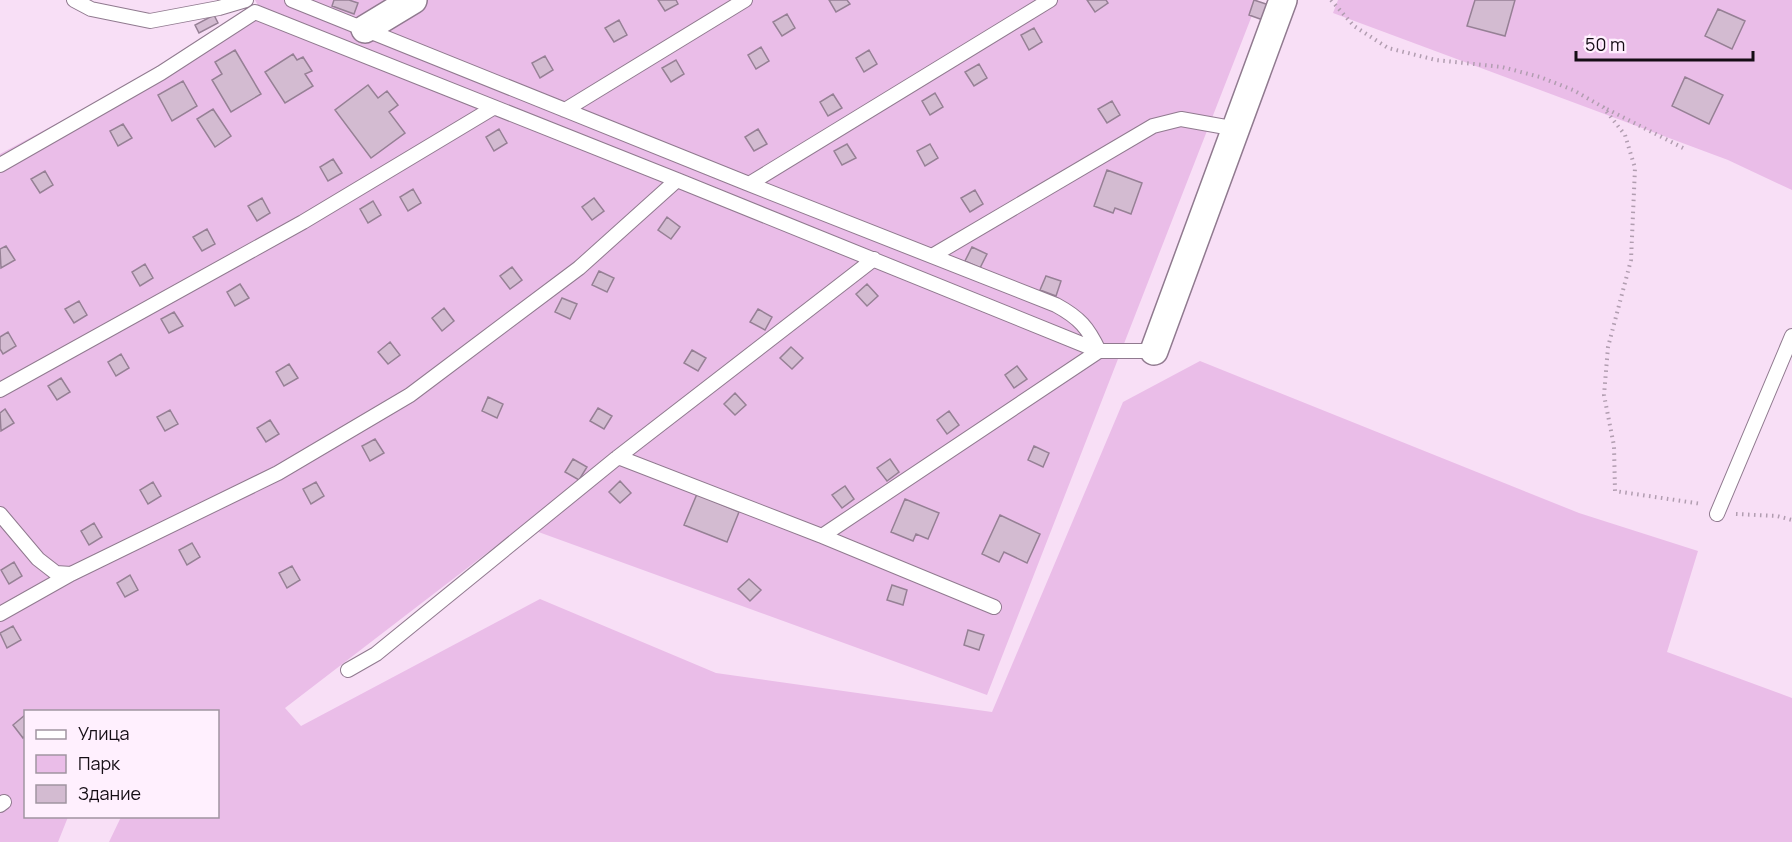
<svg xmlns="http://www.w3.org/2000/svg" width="1792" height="842" font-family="Manrope,sans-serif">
	<rect width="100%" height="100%" fill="#f8dff6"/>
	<path fill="#eabde8" d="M255,0H1258L987,695L522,526L285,708L301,726L540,599L716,673L992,712L1123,402L1200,361L1579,513L1698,551L1667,652L1792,698V842H109L121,817L218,816V712H26V816L68,817L58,842H0V154L262,13Z
		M1338,0H1792V190L1728,160L1333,13Z"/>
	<path fill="#d3bbd1" stroke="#968095" stroke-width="1.5" d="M334,0H349L358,3L354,14L332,6Z
		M658,0H676L678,4L665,11Z
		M829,0H847L850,4L836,12Z
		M1087,0H1106L1108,3L1095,12Z
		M1254,0L1269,5L1263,20L1249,15Z
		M1475,0H1515L1505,36L1467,26Z
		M1718,9L1745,21L1732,49L1705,36Z
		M787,14L795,28L782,36L773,22Z
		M214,15L218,23L199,33L195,25Z
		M619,20L627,35L614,42L605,28Z
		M1034,28L1042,42L1029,50L1021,35Z
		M761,47L769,61L756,69L748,55Z
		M235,50L261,94L231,112L212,80L222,74L215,62Z
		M869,50L877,64L864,72L856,58Z
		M293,54L297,60L303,57L312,71L305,74L313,86L285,103L265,72Z
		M545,56L553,70L540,78L532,63Z
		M676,60L684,74L671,82L662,68Z
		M979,64L987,78L974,86L965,72Z
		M1685,77L1723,95L1709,124L1672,106Z
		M183,81L197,106L172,121L158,95Z
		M368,85L378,98L387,91L398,105L389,112L405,133L371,158L335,110Z
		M935,93L943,107L930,115L922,101Z
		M833,94L842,108L828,116L820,102Z
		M1112,101L1120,115L1107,123L1098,109Z
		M213,109L231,136L215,147L197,119Z
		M123,124L132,138L118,146L110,131Z
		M499,129L507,143L494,151L486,137Z
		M758,129L767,144L754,151L745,137Z
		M847,144L856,158L842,165L834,151Z
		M930,144L938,158L925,166L917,151Z
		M333,159L342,173L328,181L320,167Z
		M1107,170L1142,183L1131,214L1115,208L1113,213L1094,206Z
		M45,171L53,185L40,193L31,179Z
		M413,189L421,203L408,211L400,197Z
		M975,190L983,204L970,212L961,198Z
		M262,198L270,213L257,221L248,206Z
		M594,198L604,211L592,220L582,207Z
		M373,201L381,215L368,223L360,209Z
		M667,217L680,227L671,239L658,230Z
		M207,229L215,244L202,251L193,237Z
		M6,246L15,260L1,268L0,249Z
		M972,247L987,254L980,268L965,261Z
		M145,264L153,278L140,286L132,272Z
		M512,267L522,280L510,289L500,276Z
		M599,271L614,278L607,292L592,285Z
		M1046,276L1061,281L1056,296L1040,290Z
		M240,284L249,298L235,306L227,292Z
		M867,284L878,296L867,306L856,294Z
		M562,298L577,304L570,319L555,312Z
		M79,301L87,315L74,323L65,309Z
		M444,308L454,321L442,331L432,318Z
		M758,309L772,317L765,330L750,322Z
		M174,312L183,326L169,333L161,319Z
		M8,332L16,346L3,354L0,349V337Z
		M390,342L400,355L388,364L378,352Z
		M791,347L803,358L792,369L780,358Z
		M692,350L706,358L698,371L684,363Z
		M121,354L129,368L116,376L108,362Z
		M289,364L298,378L284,386L276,372Z
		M1017,366L1027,379L1014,388L1005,375Z
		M61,378L70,392L57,400L48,386Z
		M735,393L746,405L735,415L724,404Z
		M488,397L503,404L497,418L482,411Z
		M598,408L612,416L604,429L590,421Z
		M5,409L14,423L1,431L0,413Z
		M170,410L178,424L165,431L157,417Z
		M949,411L959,425L947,434L937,420Z
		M270,420L279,434L266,442L257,428Z
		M375,439L384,453L370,461L362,446Z
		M1034,446L1049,453L1043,467L1028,460Z
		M573,459L587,467L579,480L565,472Z
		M890,459L899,472L887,481L877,468Z
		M620,481L631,493L620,503L609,492Z
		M153,482L161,496L148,504L140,490Z
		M316,482L324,496L311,504L303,489Z
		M845,486L854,499L842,508L832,495Z
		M697,494L739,512L727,542L684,525Z
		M905,499L939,513L928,539L916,534L913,541L891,532Z
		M1000,515L1040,534L1027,563L1004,552L999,562L982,554Z
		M94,523L102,537L89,545L81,531Z
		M192,543L200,557L187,565L179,550Z
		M14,562L22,576L9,584L1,570Z
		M292,566L300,580L287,588L279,573Z
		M130,575L138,590L125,597L117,583Z
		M749,579L761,590L750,601L738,589Z
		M892,585L907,590L903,605L887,600Z
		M13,626L21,640L7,648L0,633Z
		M968,630L984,635L979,650L964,645Z
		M25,715L26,735L23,738L13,725Z"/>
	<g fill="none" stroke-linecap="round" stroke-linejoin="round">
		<defs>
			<path id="lane" d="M74,0L91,9L150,21L219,8L246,0
				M292,0L749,184L1056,305C1080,318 1088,328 1099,351L822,536
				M565,110L745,0
				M0,165L161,73L255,12L677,180
				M749,184L1050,0
				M932,256L1153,126L1181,119L1237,129
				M0,390L303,222L493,108
				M618,457L822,536L994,607
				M0,514L38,559L56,573L71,574L278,473L410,395L579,268L677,180L1099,351H1154
				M1717,514L1792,336
				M0,614L71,574
				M348,670L376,654L618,457L874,259
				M0,805L4,802"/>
			<path id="street" d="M365,29L413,0
				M1154,351L1283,0"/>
		</defs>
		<use href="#lane" stroke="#907a8f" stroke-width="16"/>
		<use href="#street" stroke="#907a8f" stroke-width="30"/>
		<path stroke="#b19db0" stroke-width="4" stroke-dasharray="1.5 4.5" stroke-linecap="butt" d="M1331,0L1354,26L1388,48L1436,60L1502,67L1540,77L1573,90L1603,107L1625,135L1635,168L1631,260L1608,347L1604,395L1614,446L1615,491L1702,504
			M1607,109L1683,148
			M1736,514L1777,516L1792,520"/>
		<use href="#lane" stroke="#fff" stroke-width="14"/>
		<use href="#street" stroke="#fff" stroke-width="27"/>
	</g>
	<rect x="24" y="710" width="195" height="108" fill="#fff0fe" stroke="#a195a1" stroke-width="1.5"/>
	<rect x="36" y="730" width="30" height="9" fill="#ffffff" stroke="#a195a1" stroke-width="1.5"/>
	<text x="78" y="740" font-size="18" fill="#150d15">Улица</text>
	<rect x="36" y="755" width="30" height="18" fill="#eabde8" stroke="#a195a1" stroke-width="1.5"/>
	<text x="78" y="770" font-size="18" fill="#150d15">Парк</text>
	<rect x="36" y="785" width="30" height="18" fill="#d3bbd1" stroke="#a195a1" stroke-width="1.5"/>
	<text x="78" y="800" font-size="18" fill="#150d15">Здание</text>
	<path d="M1576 51v9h177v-9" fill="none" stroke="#150d15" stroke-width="3"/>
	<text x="1585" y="51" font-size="18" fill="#150d15" stroke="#fff0fe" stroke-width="4.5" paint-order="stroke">50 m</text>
</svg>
